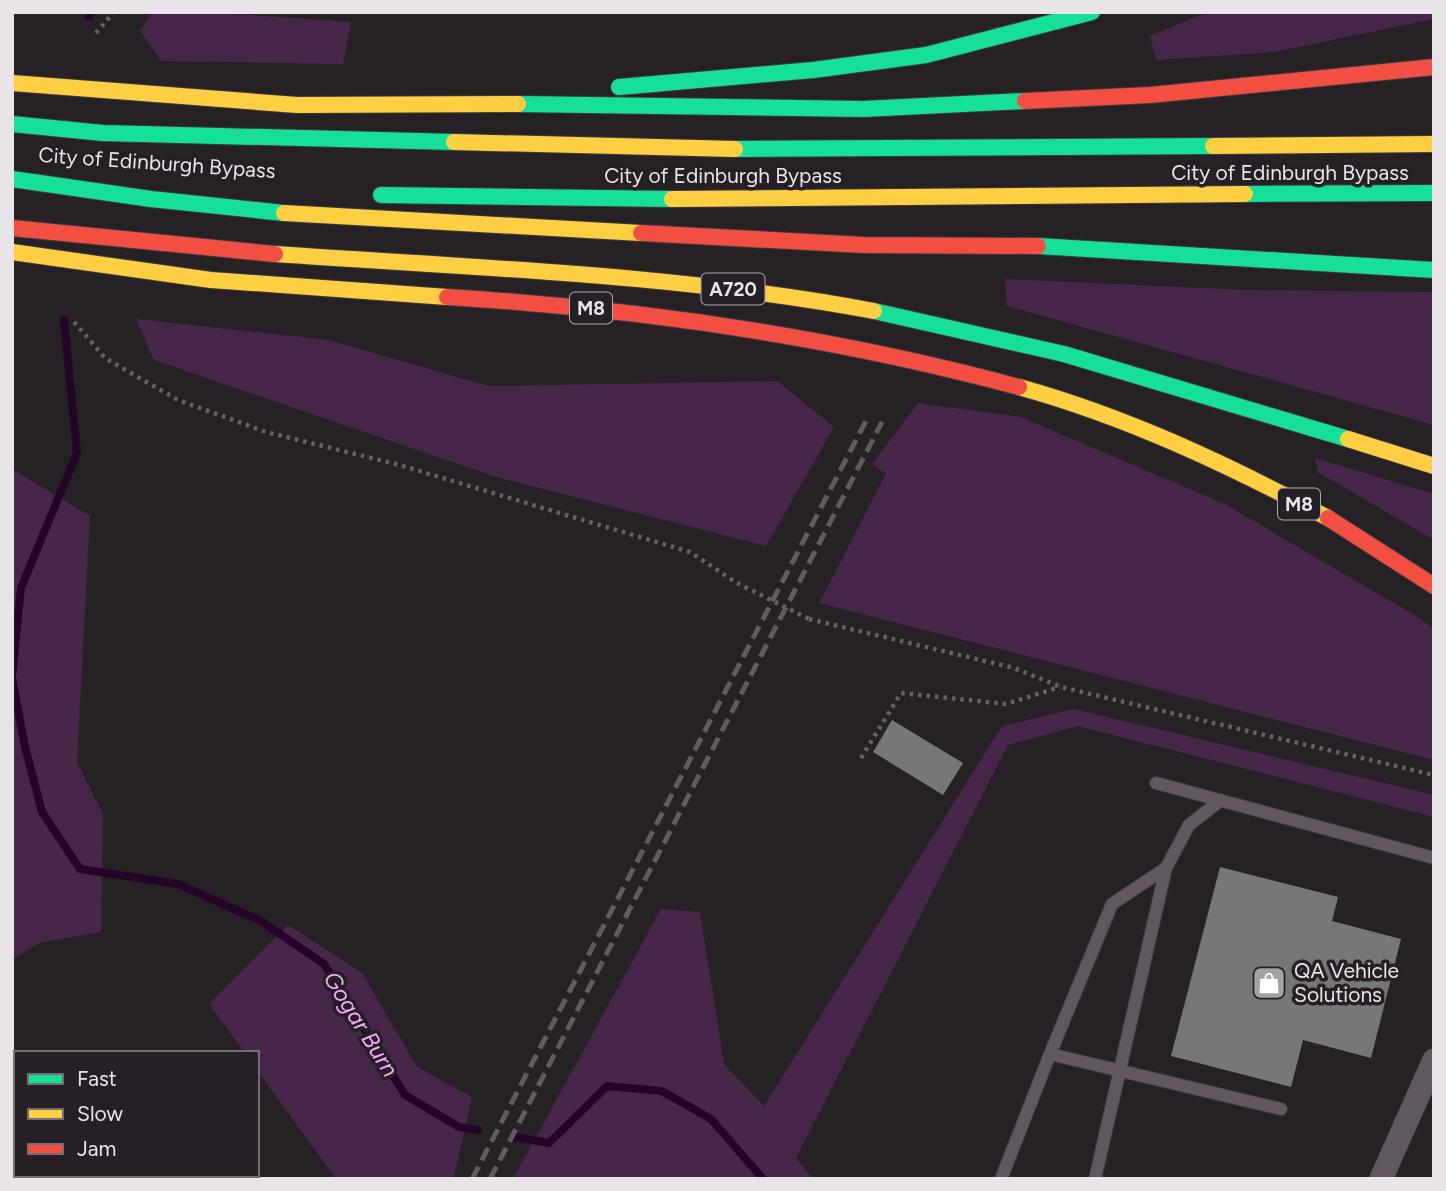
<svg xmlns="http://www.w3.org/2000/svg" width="1446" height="1191" font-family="Figtree,sans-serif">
	<rect width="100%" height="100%" fill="#252125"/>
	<path fill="#462749" d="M152,12H207L351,22L343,64L161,61L140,31Z
		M1208,12H1434V19L1274,52L1156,60L1150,36Z
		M1005,279L1248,290L1434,292V425L1007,306Z
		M136,319L329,340L488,386L777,381L834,427L766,546L496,477L154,360Z
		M918,403L1021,417L1225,504L1421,619L1434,629V760L819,603L886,474L872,464Z
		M1315,458L1434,494V540L1318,472Z
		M12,469L90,516L77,762L103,814L101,932L39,943L12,960Z
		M1074,709L1434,795V817L1078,726L1008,745L796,1158L813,1179H513L661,909L700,912L724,1064L764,1106L1002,726Z
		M288,925L362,973L417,1067L472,1097L454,1177L336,1179L257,1070V1053H245L209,1004Z"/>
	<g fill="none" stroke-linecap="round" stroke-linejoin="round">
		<path stroke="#240529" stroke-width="8" d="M89,16L90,12
			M12,676L21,588L77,453L64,320
			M12,678L25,747L42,812L80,869L178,884L261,921L324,964L405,1095L459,1127L478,1130
			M515,1137L549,1143L607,1086L662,1091L711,1119L763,1179"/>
	</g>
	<path fill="#797679" d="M892,720L963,763L943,795L873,752Z
		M1220,867L1338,897L1332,921L1401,939L1371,1058L1303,1040L1291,1087L1171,1056Z"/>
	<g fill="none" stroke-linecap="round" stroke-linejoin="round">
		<defs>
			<path id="lane" d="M1156,783L1434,858
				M1166,868L1112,904L1050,1054L1281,1109
				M1001,1179L1050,1054
				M1095,1179L1166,868L1189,825L1221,800"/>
			<path id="street" d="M1381,1179L1434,1060"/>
			<path id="fast" d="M619,87L813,70L926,55L1092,12
				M518,104L863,109L1025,101
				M12,124L103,133L454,142
				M735,149L1213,146
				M12,179L151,199L284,213
				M1245,194L1434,193
				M381,195L672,199
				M1038,246L1434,270
				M874,311L1064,354L1348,439"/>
			<path id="slow" d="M12,83L297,105L518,104
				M454,142L735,149
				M1213,146L1434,144
				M672,199L1245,194
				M284,213L641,233
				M12,252L211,280L447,297
				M275,254C475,268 677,274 874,311
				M1019,387C1127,417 1229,465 1328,518
				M1348,439L1434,466"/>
			<path id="jam" d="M1025,101L1150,95L1434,67
				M12,228L275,254
				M641,233L864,245L1038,246
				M447,297C643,309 830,336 1019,387
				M1328,518L1434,586"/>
		</defs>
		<use href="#lane" stroke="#3f3d3f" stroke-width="14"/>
		<use href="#street" stroke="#3f3d3f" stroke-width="24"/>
		<use href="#fast" stroke="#3f3d3f" stroke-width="18"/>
		<use href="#slow" stroke="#3f3d3f" stroke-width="18"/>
		<use href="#jam" stroke="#3f3d3f" stroke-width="18"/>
		<path stroke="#675f68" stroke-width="4.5" stroke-dasharray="3.5 5" stroke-linecap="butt" d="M96,33L114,12
			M74,322L105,358L178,400L266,432L396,464L690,552L737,583
			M809,619L1014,668L1061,687L1434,775
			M861,758L901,693L1006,704L1060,687"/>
		<use href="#lane" stroke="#615761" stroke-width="12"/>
		<use href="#street" stroke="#615761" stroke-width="23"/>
		<use href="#fast" stroke="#16e098" stroke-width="16"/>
		<use href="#slow" stroke="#ffcf43" stroke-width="16"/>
		<use href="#jam" stroke="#f24e42" stroke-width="16"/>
		<path stroke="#605a61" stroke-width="5" stroke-dasharray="14 7" stroke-linecap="butt" d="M472,1179L868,417
			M490,1179L882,422"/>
		<path stroke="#675f68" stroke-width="4.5" stroke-dasharray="3.5 5" stroke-linecap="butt" d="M737,583L809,619"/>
	</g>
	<defs>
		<symbol id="shop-square" viewBox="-11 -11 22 22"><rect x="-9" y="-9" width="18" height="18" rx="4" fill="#a4a0a4" stroke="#262026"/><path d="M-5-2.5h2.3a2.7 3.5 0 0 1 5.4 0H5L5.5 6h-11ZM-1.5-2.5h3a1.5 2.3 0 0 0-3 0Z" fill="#fff"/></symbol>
	</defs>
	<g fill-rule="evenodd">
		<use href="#shop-square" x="1250" y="964" width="38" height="38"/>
	</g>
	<g text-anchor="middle" stroke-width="7" stroke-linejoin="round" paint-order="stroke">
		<g fill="#262026" stroke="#aea9ae" stroke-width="2">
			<rect x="701.5" y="273.5" width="63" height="31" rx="5"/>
			<rect x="570" y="292.5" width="42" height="31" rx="5"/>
			<rect x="1278" y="488.5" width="42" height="31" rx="5"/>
		</g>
		<g font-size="19" font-weight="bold" fill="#e8e4e8">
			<text x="733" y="296">A720</text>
			<text x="591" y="315">M8</text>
			<text x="1299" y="511">M8</text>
		</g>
		<g font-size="21" fill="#e8e4e8" stroke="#262026">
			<text transform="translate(157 163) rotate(4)" y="7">City of Edinburgh Bypass</text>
			<text x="1290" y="180">City of Edinburgh Bypass</text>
			<text x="723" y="183">City of Edinburgh Bypass</text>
		</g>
		<g font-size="21" fill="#e8e4e8" stroke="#262026" text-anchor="start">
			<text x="1294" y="978">QA Vehicle<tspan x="1294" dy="24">Solutions</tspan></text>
		</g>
		<g font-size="23" font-style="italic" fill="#f2aafa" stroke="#262026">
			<text transform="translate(361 1024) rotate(58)" y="8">Gogar Burn</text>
		</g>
	</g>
	<rect width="1446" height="1191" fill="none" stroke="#e8e4e8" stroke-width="28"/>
	<rect x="14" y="1051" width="245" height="126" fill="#262026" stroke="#746e74" stroke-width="2"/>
	<rect x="28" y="1074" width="35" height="10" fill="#16e098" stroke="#746e74" stroke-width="2"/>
	<text x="77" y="1086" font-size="21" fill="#e8e4e8">Fast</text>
	<rect x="28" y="1109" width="35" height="10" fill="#ffcf43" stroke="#746e74" stroke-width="2"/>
	<text x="77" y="1121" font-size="21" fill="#e8e4e8">Slow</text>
	<rect x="28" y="1144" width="35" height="10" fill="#f24e42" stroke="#746e74" stroke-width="2"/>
	<text x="77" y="1156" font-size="21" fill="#e8e4e8">Jam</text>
</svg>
